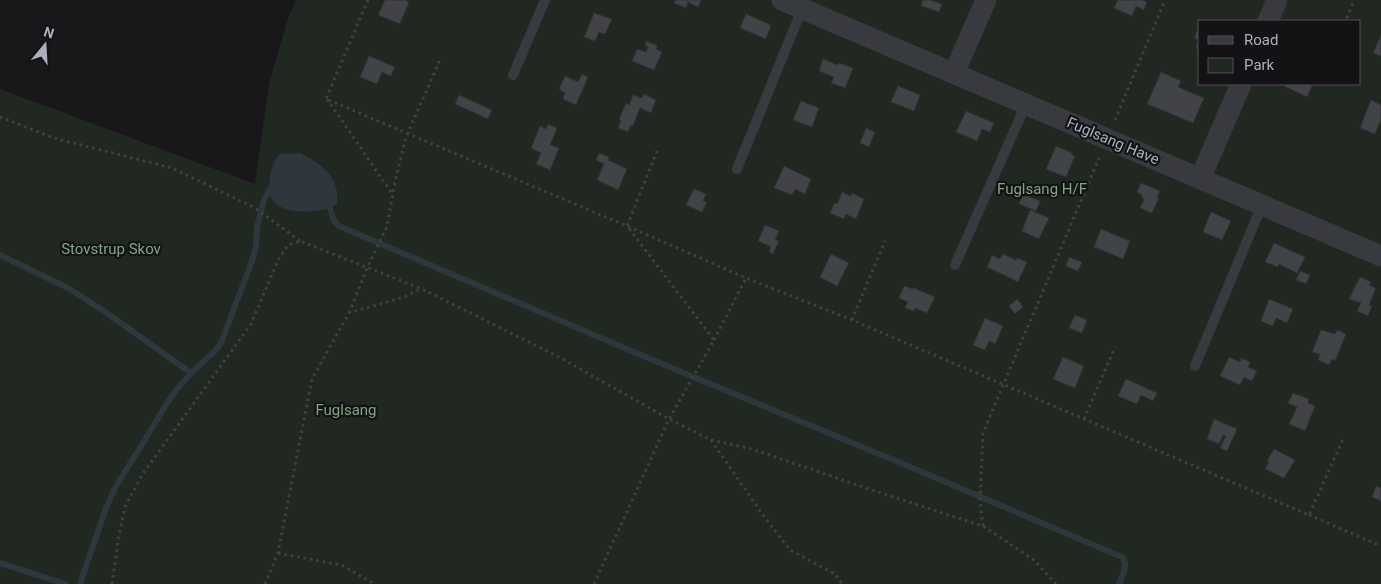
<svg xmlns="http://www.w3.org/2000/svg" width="1381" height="584" font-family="Roboto,sans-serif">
	<rect width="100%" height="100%" fill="#18181a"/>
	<path fill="#202821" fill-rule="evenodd" d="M296,0H1381V584H0V89L255,184L269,84L288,18ZM1200,21H1360V84H1200Z"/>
	<path fill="#2e373e" d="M300,153C315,161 332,170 336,188C338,193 337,199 337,204C323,213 287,216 274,202C268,196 269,187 270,179C271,169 273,162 280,154Z"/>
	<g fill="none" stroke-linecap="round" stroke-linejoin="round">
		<path stroke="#2e373e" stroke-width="6" d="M330,208C332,215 333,222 339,226L636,353L896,461L1122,557C1129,566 1122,575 1119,584
			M0,255L70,289L111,316L191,373
			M0,563L66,584
			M80,584L106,508L115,488L173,394L191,373L215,351L221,343L252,261L256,246L257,227L264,200L269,190"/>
	</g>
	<path fill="#424347" stroke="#323236" d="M385,0H405L409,2L400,24L378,15Z
		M676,0H701L698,7L688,2L686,8L674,3Z
		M923,0H930L942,4L939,12L921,6Z
		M1118,0H1142L1147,2L1144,10L1136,6L1132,16L1114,8Z
		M594,13L612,19L605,34L599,32L595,41L584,37Z
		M746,14L771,25L766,39L740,28Z
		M1200,25V50L1196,48L1199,40L1194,38Z
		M1381,35V56L1373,53Z
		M646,41L658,46L656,49L662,52L654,70L632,61L637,49L646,52L648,47L645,45Z
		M369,56L395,67L391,76L382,72L377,84L360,77Z
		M823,59L838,65L839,63L853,68L845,88L831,83L834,77L819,71Z
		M1161,72L1181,81L1178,87L1204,98L1193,123L1147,104Z
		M582,74L588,77L576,105L563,99L565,93L559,89L565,76L578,82Z
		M1280,84H1313L1307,97Z
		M898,86L920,95L914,111L891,102Z
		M644,94L656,100L651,113L640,108L633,126L631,125L628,132L618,128L621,121L619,120L626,103L629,105L633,95L642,98Z
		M459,95L492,110L488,119L455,104Z
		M1371,100L1381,105V120L1375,134L1360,128Z
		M801,101L819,108L812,127L793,120Z
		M966,111L994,123L990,132L982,129L977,141L956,132Z
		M548,124L557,128L550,145L559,148L550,170L536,164L541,153L531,148L540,126L546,129Z
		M866,128L875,132L869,147L860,143Z
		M1056,146L1072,153V155L1075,156L1066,177L1046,169Z
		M599,153L609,157L608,160L627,169L618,190L597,180L604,164L596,160Z
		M784,166L811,179L805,194L795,189L792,195L774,188Z
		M1141,183L1160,191L1157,197L1159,198L1152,213L1140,208L1144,200L1141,194L1137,192Z
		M694,189L706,194L703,201L707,202L702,212L686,205Z
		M842,192L851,196L852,193L864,199L856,219L846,214L844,219L830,213L834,203L837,204Z
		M1023,194L1040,201L1036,211L1019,204Z
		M1030,210L1049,218L1039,239L1022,231Z
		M1211,212L1231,221L1222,240L1203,232Z
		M765,225L779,231L775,240L779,241L773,254L769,252L771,247L758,241Z
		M1101,229L1130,241L1123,259L1094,247Z
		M1274,243L1305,257L1297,273L1279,264L1278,267L1265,262Z
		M831,254L849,263L837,286L820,277Z
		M1003,254L1016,260L1017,258L1027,262L1018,282L987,267L992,255L1000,259Z
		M1069,257L1082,262L1078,271L1066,266Z
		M1300,271L1310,275L1306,284L1296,280Z
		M1360,277L1371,282L1369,285L1376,288L1369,305L1372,306L1368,316L1357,311L1361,303L1349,299Z
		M904,286L913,289L914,288L935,297L927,313L915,308L914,311L905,308L908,302L899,298Z
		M1017,299L1023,307L1015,314L1009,306Z
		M1269,299L1293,309L1287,323L1276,318L1273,326L1261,321Z
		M1075,315L1087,320L1082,333L1069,328Z
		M985,318L1003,326L995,344L989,341L985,350L973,345Z
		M1321,330L1335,334L1337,330L1346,334L1335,361L1332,359L1329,365L1318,360L1320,354L1312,352Z
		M1063,357L1084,366L1075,388L1053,379Z
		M1229,357L1240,362L1241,358L1250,362L1248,367L1257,371L1252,381L1244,377L1240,385L1220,376Z
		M1126,379L1157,393L1153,401L1141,395L1137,404L1118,396Z
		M1293,393L1309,399L1308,403L1315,406L1305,431L1289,424L1297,407L1288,403Z
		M1214,419L1237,429L1227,451L1220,448L1226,436L1223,435L1219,444L1207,439Z
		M1274,449L1295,460L1284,478L1265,469L1269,462L1267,461Z
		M1376,486L1381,488V501L1372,497Z"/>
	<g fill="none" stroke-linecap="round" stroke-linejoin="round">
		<path stroke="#3f4146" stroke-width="3" stroke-dasharray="2.5 4" stroke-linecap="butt" d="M368,0L326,99L627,226L746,278L852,320L1309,515L1344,437
			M1347,18L1354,0
			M327,99L393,195
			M0,117L54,138L172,168L255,208L300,241
			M1115,120L1165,0
			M349,313L367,268L387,227L395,182L406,137L441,58
			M852,320L885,241
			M714,340L746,278
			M1084,419L1115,347
			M711,440L752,449L869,489L983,526L1034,560L1056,584
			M1309,515L1381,546
			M983,526L980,501L983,433L1099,158
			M278,553L341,565L375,584
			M112,584L118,541L125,507L142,475L251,324L278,260L288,245L300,241L422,289L557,356L669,419L711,440L763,515L790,550L835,574L842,584
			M265,584L278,553L312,379L349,313L404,297L421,289
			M594,584L669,419L714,340L627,226L657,151"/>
		<path stroke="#393a3f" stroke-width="10" d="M513,75L545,0
			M737,169L802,9
			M955,265L1026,104
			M1195,366L1262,205"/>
		<path stroke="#393a3f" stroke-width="21" d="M782,0L1381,256
			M1268,21L1277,0
			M954,73L986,0
			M1200,179L1241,84"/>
	</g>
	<g text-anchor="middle" stroke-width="4.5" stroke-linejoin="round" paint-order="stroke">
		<g font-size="15" fill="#aaafb9" stroke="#131315">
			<text transform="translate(1113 141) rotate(23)" y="5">Fuglsang Have</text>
		</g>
		<g font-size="15" fill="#82a483" stroke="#131315">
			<text x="1042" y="194">Fuglsang H/F</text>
			<text x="111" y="254">Stovstrup Skov</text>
			<text x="346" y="415">Fuglsang</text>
		</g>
	</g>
	<rect x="1198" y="20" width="162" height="65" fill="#131315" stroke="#4f5157"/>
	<rect x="1208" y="36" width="25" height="8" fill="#393a3f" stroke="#4f5157"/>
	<text x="1244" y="45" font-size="15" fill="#aaafb9">Road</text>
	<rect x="1208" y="58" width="25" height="15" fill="#202821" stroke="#4f5157"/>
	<text x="1244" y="70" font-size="15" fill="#aaafb9">Park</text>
	<g transform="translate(45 45) rotate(18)" stroke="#131315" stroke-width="4" paint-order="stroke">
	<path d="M0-4L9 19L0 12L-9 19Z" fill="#aaafb9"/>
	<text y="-8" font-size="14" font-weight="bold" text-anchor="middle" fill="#aaafb9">N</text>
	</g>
</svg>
